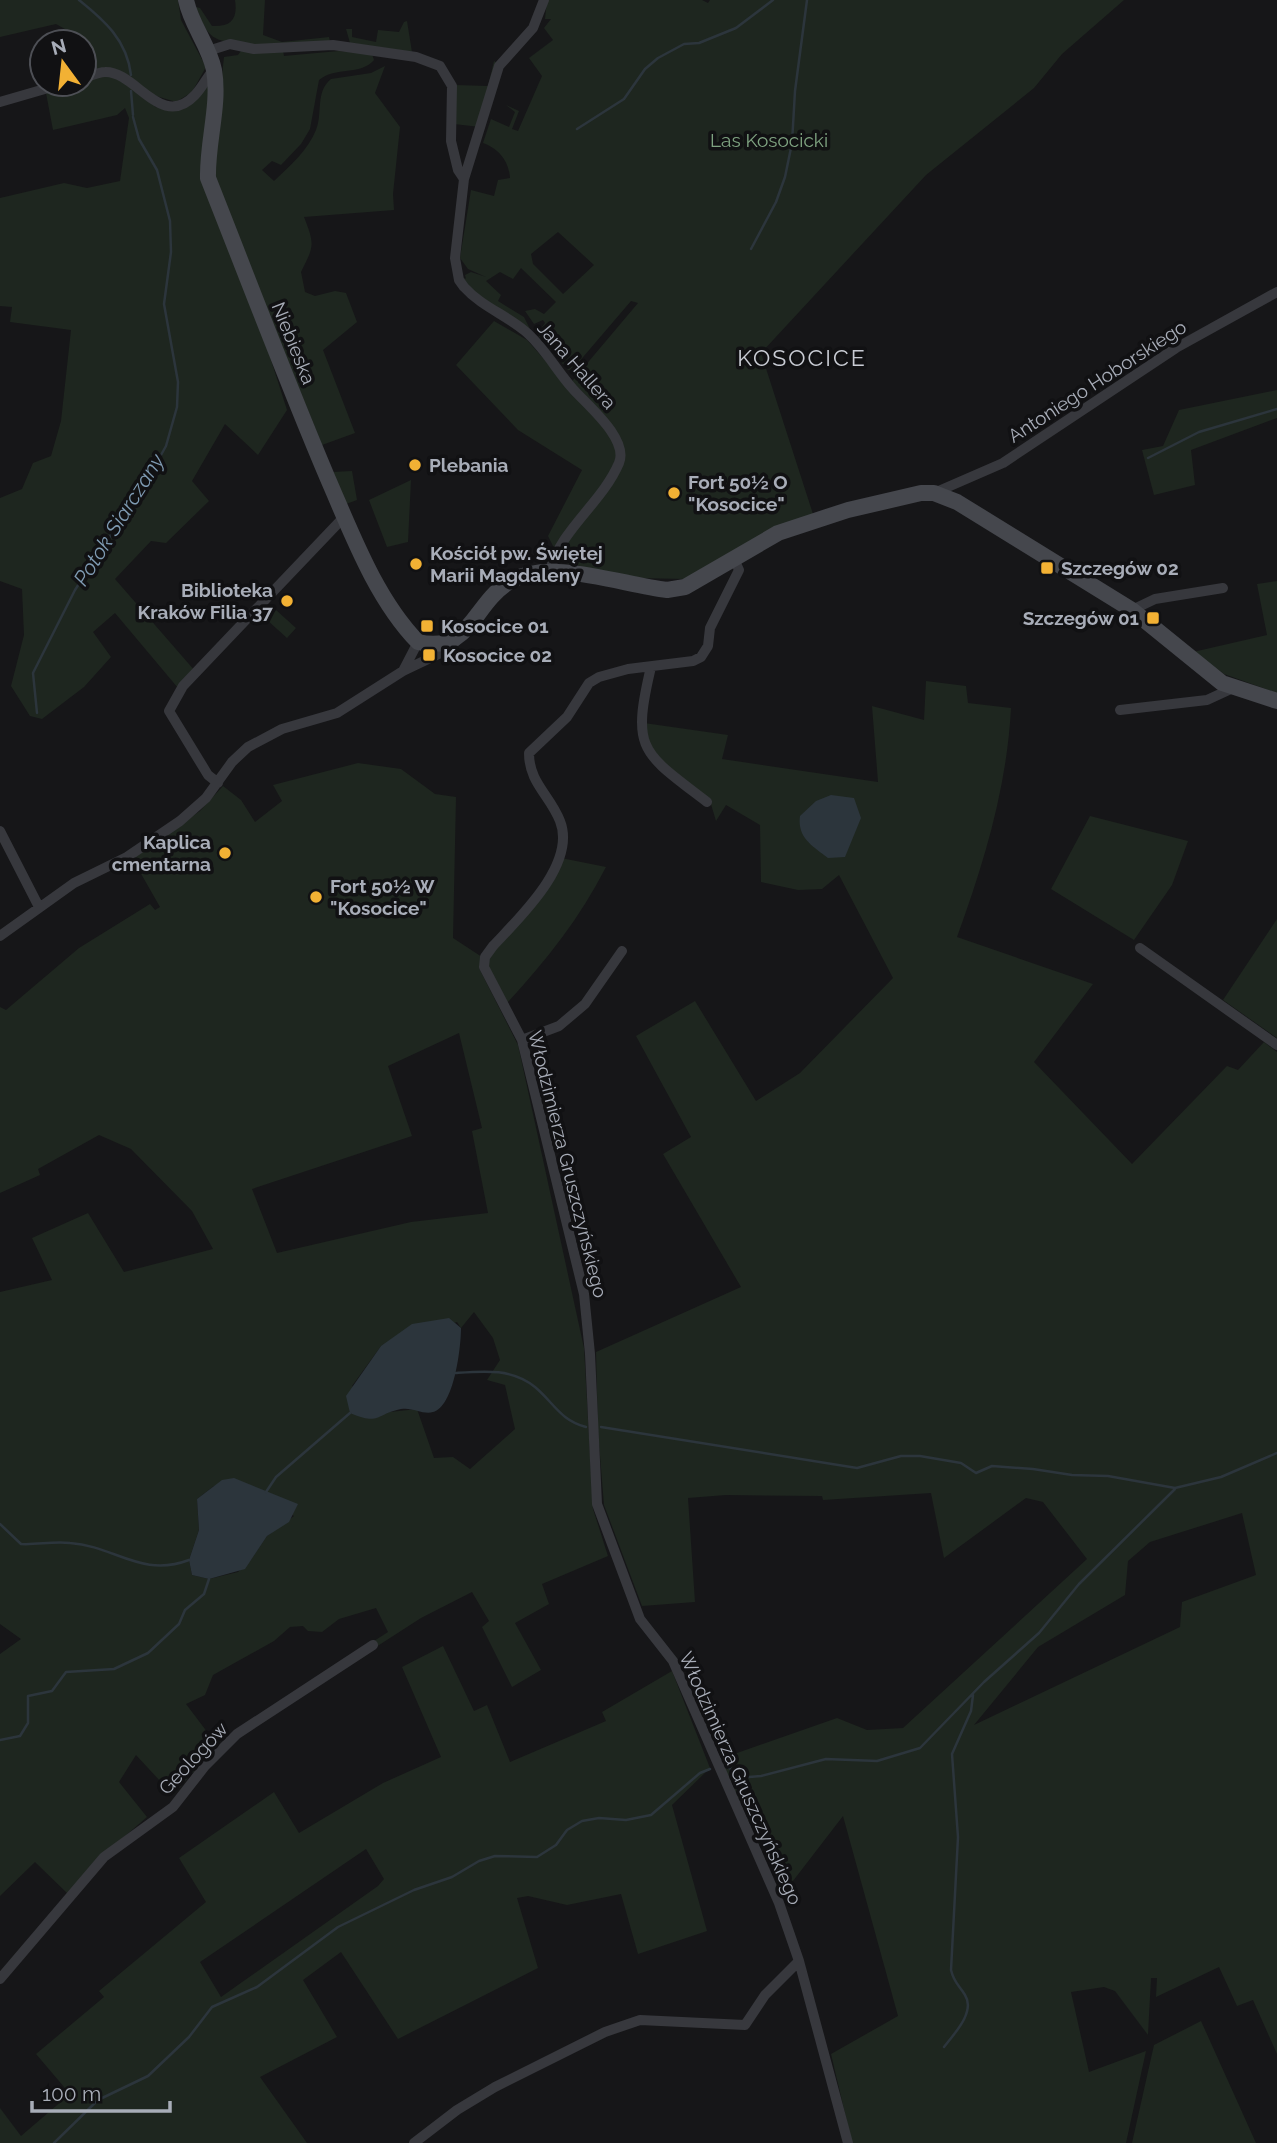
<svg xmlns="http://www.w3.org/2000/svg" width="1277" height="2143" font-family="Raleway,sans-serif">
	<rect width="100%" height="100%" fill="#161618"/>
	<path fill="#1e261f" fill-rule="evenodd" d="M0,0H178L181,20L206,67L192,92L176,102L153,95L155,107C189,113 190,108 209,81L211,92L203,147L287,410L258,455L225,424L192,481L209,501L166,543L151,541L115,579L195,671L178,688L115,613L93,632L111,657L84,687L42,719L30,716L11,686L24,635L22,589L0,581V498L22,489L33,463L51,456L61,421L71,330L10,322L12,307L0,306V198L64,183L87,188L120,181L129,118L125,108L117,115L53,130L46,93L84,84V42H76L74,34L56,24L0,37Z
		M235,0H265L263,35L282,42L329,37L330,42L282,46L284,56L339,51L372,54L374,60C360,76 336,66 319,80L310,129L301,144L281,165L272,161L262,170L274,181C290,166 308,150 316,130C323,113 315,92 331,79L371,73L385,66L375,93L400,127L393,194L394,210L304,217C315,245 314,246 301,272L305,292L315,296L335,291L346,293L357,322L323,350L355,433L322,445L217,186L213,158L224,57L238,55L246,44C212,41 208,39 196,7L200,8L212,26C231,27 238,19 235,0Z
		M547,0H702L708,3L710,0H1124L1062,54L1034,88L926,175L761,353L813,514L685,579L636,578L561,562L548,536L582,470L518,430L456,365L494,321L527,340L568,386L638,303L631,301L572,370H568L537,334L545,323L543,320L534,324L525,311L535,309L544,314L556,302L521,268L513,279L500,272L486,281L501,295L498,301L524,317L530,329L472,291L463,277L466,279L465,275L471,272L486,277L468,269L460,258L471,190L494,196L498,180L510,178C509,161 498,148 483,143L491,119L509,127L515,112L506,105L519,111L512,129L518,131L542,76L529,58L553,40L544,28L551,19H545ZM558,232L594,265L563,294L533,264L531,254Z
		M407,21L412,52L350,43L346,29H352V37L376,42L378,30L399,32L404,22Z
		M494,61L497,63L480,127L454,124L455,85L488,86Z
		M1277,390V418L1191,450L1195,485L1154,495L1142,450L1163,446L1179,410Z
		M352,471L357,500L346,504L333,472Z
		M411,480L408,542L387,547L369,500Z
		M1277,581V693L1224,674L1193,652L1267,635L1257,584Z
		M276,610L296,628L287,638L267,620Z
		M926,681L966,686L968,703L1011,708C1007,787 984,863 957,937L1093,984L1034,1062L1132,1164L1227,1066L1238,1070L1264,1042L1277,1052V2054L1253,2000L1237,2006L1219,1967L1156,1997L1157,1978H1151L1148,2035L1115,1991L1104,1987L1071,1992L1089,2072L1146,2051L1126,2143H852L831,2054L898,2016L843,1816L783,1894L720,1759L837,1718L867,1730L903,1728L1087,1559L1043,1502L1026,1498L944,1558L931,1493L823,1500L822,1496L726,1495L688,1498L695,1602L642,1606L604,1505L598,1431L596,1352L741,1287L663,1154L691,1137L636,1036L695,1001L756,1101L800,1073L893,978L839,875L822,889L798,890L761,882L760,825L726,805L716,821L710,801L650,752L644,723L728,735L722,759L878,782L872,706L924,720ZM1242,1513L1256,1575L1182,1602L1180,1627L974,1725L1038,1647L1125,1595L1128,1561L1150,1542Z
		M358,763L401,769L435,794L456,797L453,938L482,957L479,968L518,1045L584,1348L593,1509L608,1556L542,1584L549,1604L515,1623L541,1670L512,1687L482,1627L489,1621L472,1592L421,1618L376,1647L374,1641L388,1632L376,1608L339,1619L322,1632L308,1631L303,1626L290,1627L274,1641L213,1675L205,1695L186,1704L217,1745L173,1795L136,1755L119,1782L147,1817L93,1864L68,1894L35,1862L0,1896V1654L21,1639L0,1624V1292L52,1280L32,1238L88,1213L124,1272L213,1249L192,1211L131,1149L99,1135L38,1169L40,1175L0,1193V1007L6,1010L79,948L150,904L155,910L160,907L132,858L200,811L223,786L241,800L255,822L282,801L273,785ZM459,1033L482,1128L472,1131L488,1213L411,1222L277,1253L252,1189L412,1136L388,1066ZM474,1312L493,1338L500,1360L487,1380L505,1385L515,1429L470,1469L453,1457L434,1458L417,1409L390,1412L352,1386L381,1346L457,1322L461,1328ZM245,1483L294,1516L267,1536L250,1561L238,1572L209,1579L192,1575L189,1560L199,1530L197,1499L214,1486Z
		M1090,816L1188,841L1172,885L1134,940L1051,889Z
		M561,858L606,867C580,918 546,961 507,1003L487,967L490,954Z
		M1277,919V1038L1223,1000Z
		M443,1646L474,1711L487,1705L510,1762L606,1721L602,1712L672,1671L710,1768L672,1805L707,1931L638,1954L621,1894L567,1905L528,1896L517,1898L538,1968L398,2039L341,1952L303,1980L337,2037L260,2077L307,2143H0V2108L21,2136L70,2094L36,2054L104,1997L99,1991L206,1902L179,1858L274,1792L299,1833L383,1783L441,1757L402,1667ZM366,1849L384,1879L378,1886L221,1997L200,1962Z
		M1201,2021L1256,2143H1132L1154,2045Z"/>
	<path fill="#2c353c" d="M831,795L854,798L861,818L845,857L828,858C813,846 797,838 800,816L816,801Z
		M449,1318L461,1328C461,1348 454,1407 433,1412C423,1415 413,1407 401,1409C375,1414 381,1426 350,1413L346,1396L381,1346L412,1324Z
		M234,1478L298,1504L289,1522L267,1536L245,1569L209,1579L192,1575L189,1560L199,1530L197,1499L222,1480Z"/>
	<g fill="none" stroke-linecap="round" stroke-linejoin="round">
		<path stroke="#2c353c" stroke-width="2.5" d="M79,0C104,20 127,40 131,75
			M131,91L133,115
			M577,129L624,99L645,69L658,58L684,44L699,43L736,28L773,0
			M751,249L776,202L785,177L792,143L795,91L807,0
			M1148,458L1199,432L1277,409
			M37,713L33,673L75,590L147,480L166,446L177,407L178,382L164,304L171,252L170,221L157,170L139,139L133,117
			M455,1373C483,1371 512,1368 535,1387C554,1403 560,1420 586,1427
			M601,1427L857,1468L901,1456H920L961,1463L976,1473L992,1466L1033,1469L1072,1475L1108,1476L1175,1488L1221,1477L1277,1453
			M266,1492L276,1477L350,1413
			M0,1524L21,1544C37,1545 53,1541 70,1543C115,1546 141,1578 189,1560
			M0,1740L20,1736L28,1723V1696L52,1691L66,1672L114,1669L148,1653L179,1624L185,1610L204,1594L209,1579
			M725,1766L749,1777L761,1776L826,1759L877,1761L920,1748L984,1682L1039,1633L1079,1584L1175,1489
			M944,2047C953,2035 976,2012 965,1995C959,1985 954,1983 951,1970L958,1837L952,1754L971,1711L973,1695
			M54,2143L98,2100L148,2076L189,2037L212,2007L257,1987L338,1927L414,1890L452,1877L479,1861L495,1856L537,1857L556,1845L567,1830L582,1821L599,1818L626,1820L651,1815L700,1773L710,1769"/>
		<path stroke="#37383d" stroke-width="10" d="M544,0L533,28L499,66L464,179L455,258L459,280L464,287C481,306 506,315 525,331C545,348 556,370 573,389C587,405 629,439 619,463C602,503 560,530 550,571
			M208,51L230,44L254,49L333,45L416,57L440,66L452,86L451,141L458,170L464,179
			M84,78C90,76 99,72 105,72C136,71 161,131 195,95C202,88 207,77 214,69
			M0,102L62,84
			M934,493L1003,463L1176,348L1277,292
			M734,559L739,570L710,628L708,646L701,657L693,661L628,669L599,677L589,683L567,717L529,753C529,783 550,795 560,821C577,864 519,918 493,946L485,957L484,967L522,1040L584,1294L590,1354L597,1504L640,1619L673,1661L779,1903L799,1961L848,2143
			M1132,610L1155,599L1223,588
			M651,667C631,751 642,752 707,802
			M403,671L418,642
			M1120,710L1207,700L1233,688
			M218,783L208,775L169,711L183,686L344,517
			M0,831L39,907
			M0,936L74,883L127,857L180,821L206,798L232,762L248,747L282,729L337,713L403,671L449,649L458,639
			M1140,948L1277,1045
			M522,1040L559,1026L585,1004L622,951
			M0,1979L104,1857L173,1807L205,1766L237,1734L373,1645
			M414,2143L457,2110L495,2087L605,2032L640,2020L745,2025L765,1995L799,1961"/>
		<path stroke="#45474d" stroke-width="16" d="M186,0C191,25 209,45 214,70C220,105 207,142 208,178C248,279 286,380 328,479C352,534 376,599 418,642C471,654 472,605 509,582C549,557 622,585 667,590L685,587L778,533L848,510L921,493H934L957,502L1132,610L1222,683L1277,701"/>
	</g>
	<g fill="#f2b134" stroke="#111113" stroke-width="2.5">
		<circle cx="415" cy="465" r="7"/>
		<circle cx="674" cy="493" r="7"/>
		<circle cx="416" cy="564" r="7"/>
		<rect x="1040" y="561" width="14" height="14" rx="3.5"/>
		<circle cx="287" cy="601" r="7"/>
		<rect x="1146" y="611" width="14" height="14" rx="3.5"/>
		<rect x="420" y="619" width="14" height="14" rx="3.5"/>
		<rect x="422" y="648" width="14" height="14" rx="3.5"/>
		<circle cx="225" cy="853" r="7"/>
		<circle cx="316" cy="897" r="7"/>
	</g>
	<g text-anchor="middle" stroke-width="7" stroke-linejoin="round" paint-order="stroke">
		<g font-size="19" fill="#7fa381" stroke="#111113">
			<text x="769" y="147">Las Kosocicki</text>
		</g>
		<g font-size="19" fill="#a8adb8" stroke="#111113">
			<text transform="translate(294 343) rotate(68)" y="7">Niebieska</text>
			<text transform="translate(577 365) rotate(49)" y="7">Jana Hallera</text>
			<text transform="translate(1097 381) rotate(-33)" y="7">Antoniego Hoborskiego</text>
			<text transform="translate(568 1164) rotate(76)" y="7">Włodzimierza Gruszczyńskiego</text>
			<text transform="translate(193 1758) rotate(-47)" y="7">Geologów</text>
			<text transform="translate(741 1778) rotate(66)" y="7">Włodzimierza Gruszczyńskiego</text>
		</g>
		<g font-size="19" font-weight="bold" fill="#a8adb8" stroke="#111113" text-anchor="start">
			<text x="429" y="472">Plebania</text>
			<text x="688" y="489">Fort 50½ O<tspan x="688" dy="22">"Kosocice"</tspan></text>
			<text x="430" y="560">Kościół pw. Świętej<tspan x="430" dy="22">Marii Magdaleny</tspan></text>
			<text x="1061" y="575">Szczegów 02</text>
			<text x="273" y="597" text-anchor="end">Biblioteka<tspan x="273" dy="22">Kraków Filia 37</tspan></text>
			<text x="1139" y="625" text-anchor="end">Szczegów 01</text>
			<text x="441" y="633">Kosocice 01</text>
			<text x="443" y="662">Kosocice 02</text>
			<text x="211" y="849" text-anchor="end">Kaplica<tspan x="211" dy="22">cmentarna</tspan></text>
			<text x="330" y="893">Fort 50½ W<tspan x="330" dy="22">"Kosocice"</tspan></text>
		</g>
		<g font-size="21" font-style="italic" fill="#7f9bb3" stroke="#111113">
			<text transform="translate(119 520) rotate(-58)" y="7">Potok Siarczany</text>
		</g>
		<g font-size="23" letter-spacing="2" fill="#c9ccd4" stroke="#111113">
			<text x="802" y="366">KOSOCICE</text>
		</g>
	</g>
	<g transform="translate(63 63) rotate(345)"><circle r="33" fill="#111113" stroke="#4d4f55" stroke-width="2"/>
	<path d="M0-5L12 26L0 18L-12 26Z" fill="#f2b134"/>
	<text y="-10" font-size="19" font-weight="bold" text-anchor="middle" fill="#a8adb8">N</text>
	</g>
	<path d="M32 2101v10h138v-10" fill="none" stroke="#a8adb8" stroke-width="3.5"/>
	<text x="42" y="2101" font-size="21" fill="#a8adb8" stroke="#111113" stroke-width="5" paint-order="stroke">100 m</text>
</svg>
